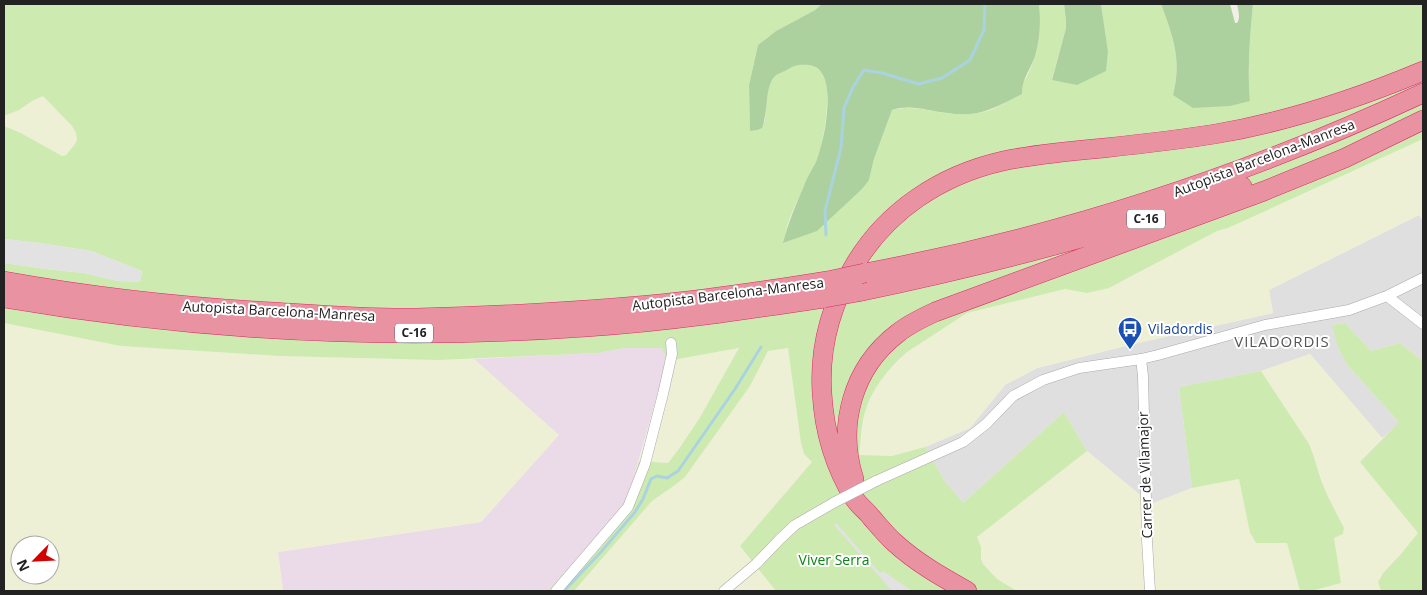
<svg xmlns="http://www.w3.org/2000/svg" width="1427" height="595" font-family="'Open Sans',sans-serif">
	<rect width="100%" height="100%" fill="#f2efe9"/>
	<path fill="#e0dfdf" d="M1419,215L1423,221V361L1400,343L1371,351L1345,323L1332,325L1348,366L1400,423L1382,438L1310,354L1261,371L1179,387L1192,488L1151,504L1087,451L1064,412L963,503L944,480L925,447L970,428L1005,385L1037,368L1138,343L1273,313L1269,290Z"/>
	<path fill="#ebdbe8" d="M624,348H662L667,361L626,504L548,591H283L278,552L481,522L558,435L474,359L598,353Z"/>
	<path fill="#eef0d5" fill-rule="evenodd" d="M43,95L72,126L76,133L77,140L75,144L64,156L60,155L21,133L4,126V116L19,110L32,101Z
		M1423,139V221L1419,215L1269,290L1273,313L1138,343L1037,368L1005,385L970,428L925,447L892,456L859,455L865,412L873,392L878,383L907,352L967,313L1065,289L1076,291L1109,288L1217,231L1228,228Z
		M4,323L121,346L280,356L439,360L474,359L559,435L481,522L278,552L283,591H4ZM20,545H50V575H20Z
		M739,348L699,419L668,463L639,461L667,361Z
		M788,348L801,443L804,454L812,462L740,546L776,591H574L652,501L675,485L685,477L750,386L768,351Z
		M1310,354L1382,438L1360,462L1418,533L1401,554L1379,577V587L1381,591H1311L1328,587L1335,547L1333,538L1343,534L1344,528L1330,502L1317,467L1261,371Z
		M1087,451L1151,504L1192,488L1239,479L1250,533L1252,539L1256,543H1287L1300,591H1017L1006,585L997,579L983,564L981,559V547L977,537Z"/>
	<path fill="#cdebb0" d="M4,4H822L815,10L776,31L758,45L749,85L750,130L765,121C766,109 766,89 772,80C776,73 782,73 787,70C807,57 826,67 827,90C828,112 824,141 816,162C805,188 787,214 784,243L869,180L874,159L892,110C916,104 933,113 956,114C974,115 993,112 1007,101C1034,81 1043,35 1039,4H1064L1066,21V28L1052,79L1108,51L1101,4H1161C1173,37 1182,59 1173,95L1250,101C1247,69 1250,36 1253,4H1423V139L1228,228L1217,231L1109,288L1087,293L1065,289L967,313L907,352C888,369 872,388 865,412C861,426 861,441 859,455L892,456L925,447L944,480L963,503L1064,412L1087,451L977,537L981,547V559L983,564L997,579L1017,591H776L740,546L812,462L804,454L801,443L788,348L768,351L750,386L685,477L675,485L652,501L574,591H548L626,504L639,461L668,463L678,450L699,419L739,348L667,361L662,348H624L598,353L439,360L280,356L121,346L4,323V263L46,269L84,273L118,281L140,282L142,271L91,251L40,243L4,239V126L21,133L62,156L66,155L75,144L77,140L76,133L72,126L43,96L32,101L19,110L4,116Z
		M1345,323L1371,351L1400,343L1423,361V591H1381L1378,582L1383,573L1401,554L1418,533L1360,462L1399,422L1348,366L1338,347L1332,325Z
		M1261,371L1309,444C1315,458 1318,472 1323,485C1329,500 1337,514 1344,528L1343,534L1334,538L1341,583L1311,591H1300L1287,543H1256L1250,533L1239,479L1192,488L1179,387Z"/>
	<path fill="#add19e" d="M822,4H1039C1041,21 1040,39 1035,56C1031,69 1021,80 1022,94C994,108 980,118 947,113C926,111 913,104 892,110L874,159L869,180L862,189L817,231L783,243C788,223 796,204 804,186C807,177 812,170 816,162C820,151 825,132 826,121C828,105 832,68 809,65C800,64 794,65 787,70C782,73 776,73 772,80C765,92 768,113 762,128L757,130L750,131L749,85L758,45L776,31L815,10Z
		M1064,4H1101L1108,51L1106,71L1077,85L1052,80L1066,28V21Z
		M1161,4H1230L1235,23H1237C1241,18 1238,10 1237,4H1253C1250,36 1247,69 1250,101L1230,106L1193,108L1173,95C1182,59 1173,37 1161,4Z"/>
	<path fill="#e2e2e2" d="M4,239L40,243L91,251L142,271L140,282L118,281L84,273L46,269L4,263Z
		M836,523L880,573L883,571L912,591H892L834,525Z"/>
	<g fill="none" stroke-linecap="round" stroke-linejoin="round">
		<path stroke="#aad3df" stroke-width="3" d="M826,235L825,211L841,148L844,108L853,87L864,70L882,73L919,84L942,78L970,60L984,30L985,4
			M564,591L600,553L635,512L643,499L651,479L657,476L667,478L678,471L735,389L761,347"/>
		<defs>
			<path id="minor" d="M1387,296L1423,324
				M1141,359L1143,376L1147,540L1150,591
				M876,481L963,442L986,424L1013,396L1043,380L1079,368L1141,359L1158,355L1265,325L1349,310L1387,296L1423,278
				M556,591L628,507L645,464L663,394L672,354L671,343
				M724,591L756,564L780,539L795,525L835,502"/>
			<path id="motorway" d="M865,273C1057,237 1246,176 1423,93
				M4,281C93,297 183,307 274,312C321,315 368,319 416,318C494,316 572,312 649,305C710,299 771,290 832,280
				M858,292C988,265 1117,232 1242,186
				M4,298C196,331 391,341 586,327C666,322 745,310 824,298
				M854,479C837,426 852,368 898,333C909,324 922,318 935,312L1264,191L1345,158L1423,120
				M967,591C942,577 917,563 895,543C886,535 879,526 871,517C866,510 859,506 854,498C835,467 824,430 822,393C819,348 831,305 854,266C886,211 941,175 1003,161C1036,154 1070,151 1104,148C1141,144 1178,140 1215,134C1287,122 1356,99 1423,71"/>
		</defs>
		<use href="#minor" stroke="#a9a9a9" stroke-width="11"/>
		<use href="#motorway" stroke="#dc2a67" stroke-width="20"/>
		<use href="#minor" stroke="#fff" stroke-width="10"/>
		<use href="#motorway" stroke="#e892a2" stroke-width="19"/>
		<defs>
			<path id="minor-bridge" d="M835,502L876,481"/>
			<path id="motorway-bridge" d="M832,280L865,273
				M824,298L858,292"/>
		</defs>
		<use href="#minor-bridge" stroke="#a9a9a9" stroke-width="11" stroke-linecap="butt"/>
		<use href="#motorway-bridge" stroke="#dc2a67" stroke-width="20" stroke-linecap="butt"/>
		<use href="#minor-bridge" stroke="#fff" stroke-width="10"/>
		<use href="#motorway-bridge" stroke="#e892a2" stroke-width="19"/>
	</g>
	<defs>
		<symbol id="bus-pin" viewBox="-11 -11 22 30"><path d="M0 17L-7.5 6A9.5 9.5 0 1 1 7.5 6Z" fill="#1a4fb4" stroke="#fff"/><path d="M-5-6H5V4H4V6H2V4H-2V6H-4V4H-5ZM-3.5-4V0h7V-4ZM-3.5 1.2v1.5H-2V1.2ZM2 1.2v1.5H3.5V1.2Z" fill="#fff"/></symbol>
	</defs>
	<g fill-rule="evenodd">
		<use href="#bus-pin" x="1116" y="315" width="28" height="38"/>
	</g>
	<g text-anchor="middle" stroke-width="4" stroke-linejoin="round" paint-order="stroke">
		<g fill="#fff" stroke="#646464" stroke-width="1">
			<rect x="1127" y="209.5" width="38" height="19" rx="4"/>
			<rect x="395" y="323.5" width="38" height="19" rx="4"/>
		</g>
		<g font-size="12" font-weight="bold" fill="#222">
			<text x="1146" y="223">C-16</text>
			<text x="414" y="337">C-16</text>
		</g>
		<g font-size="14" fill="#222" stroke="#fff">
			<text transform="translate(1264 158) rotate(-21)" y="5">Autopista Barcelona-Manresa</text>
			<text transform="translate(728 294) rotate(-7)" y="5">Autopista Barcelona-Manresa</text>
			<text transform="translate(279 311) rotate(3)" y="5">Autopista Barcelona-Manresa</text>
			<text transform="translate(1145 475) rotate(-92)" y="5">Carrer de Vilamajor</text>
		</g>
		<g font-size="14" fill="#164399" stroke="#fff" text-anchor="start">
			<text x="1148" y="334">Viladordis</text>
		</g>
		<g font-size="14" fill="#0c8416" stroke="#fff">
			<text x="834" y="565">Viver Serra</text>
		</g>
		<g font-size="15" letter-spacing="1" fill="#555" stroke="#fff">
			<text x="1282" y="347">VILADORDIS</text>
		</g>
	</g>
	<rect width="1427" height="595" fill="none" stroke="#222222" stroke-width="10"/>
	<g transform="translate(35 560) rotate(246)"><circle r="24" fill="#ffffff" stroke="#a7a7a7"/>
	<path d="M0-4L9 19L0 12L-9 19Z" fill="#d40000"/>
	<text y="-8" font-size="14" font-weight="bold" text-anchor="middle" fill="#222222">N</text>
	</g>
</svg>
